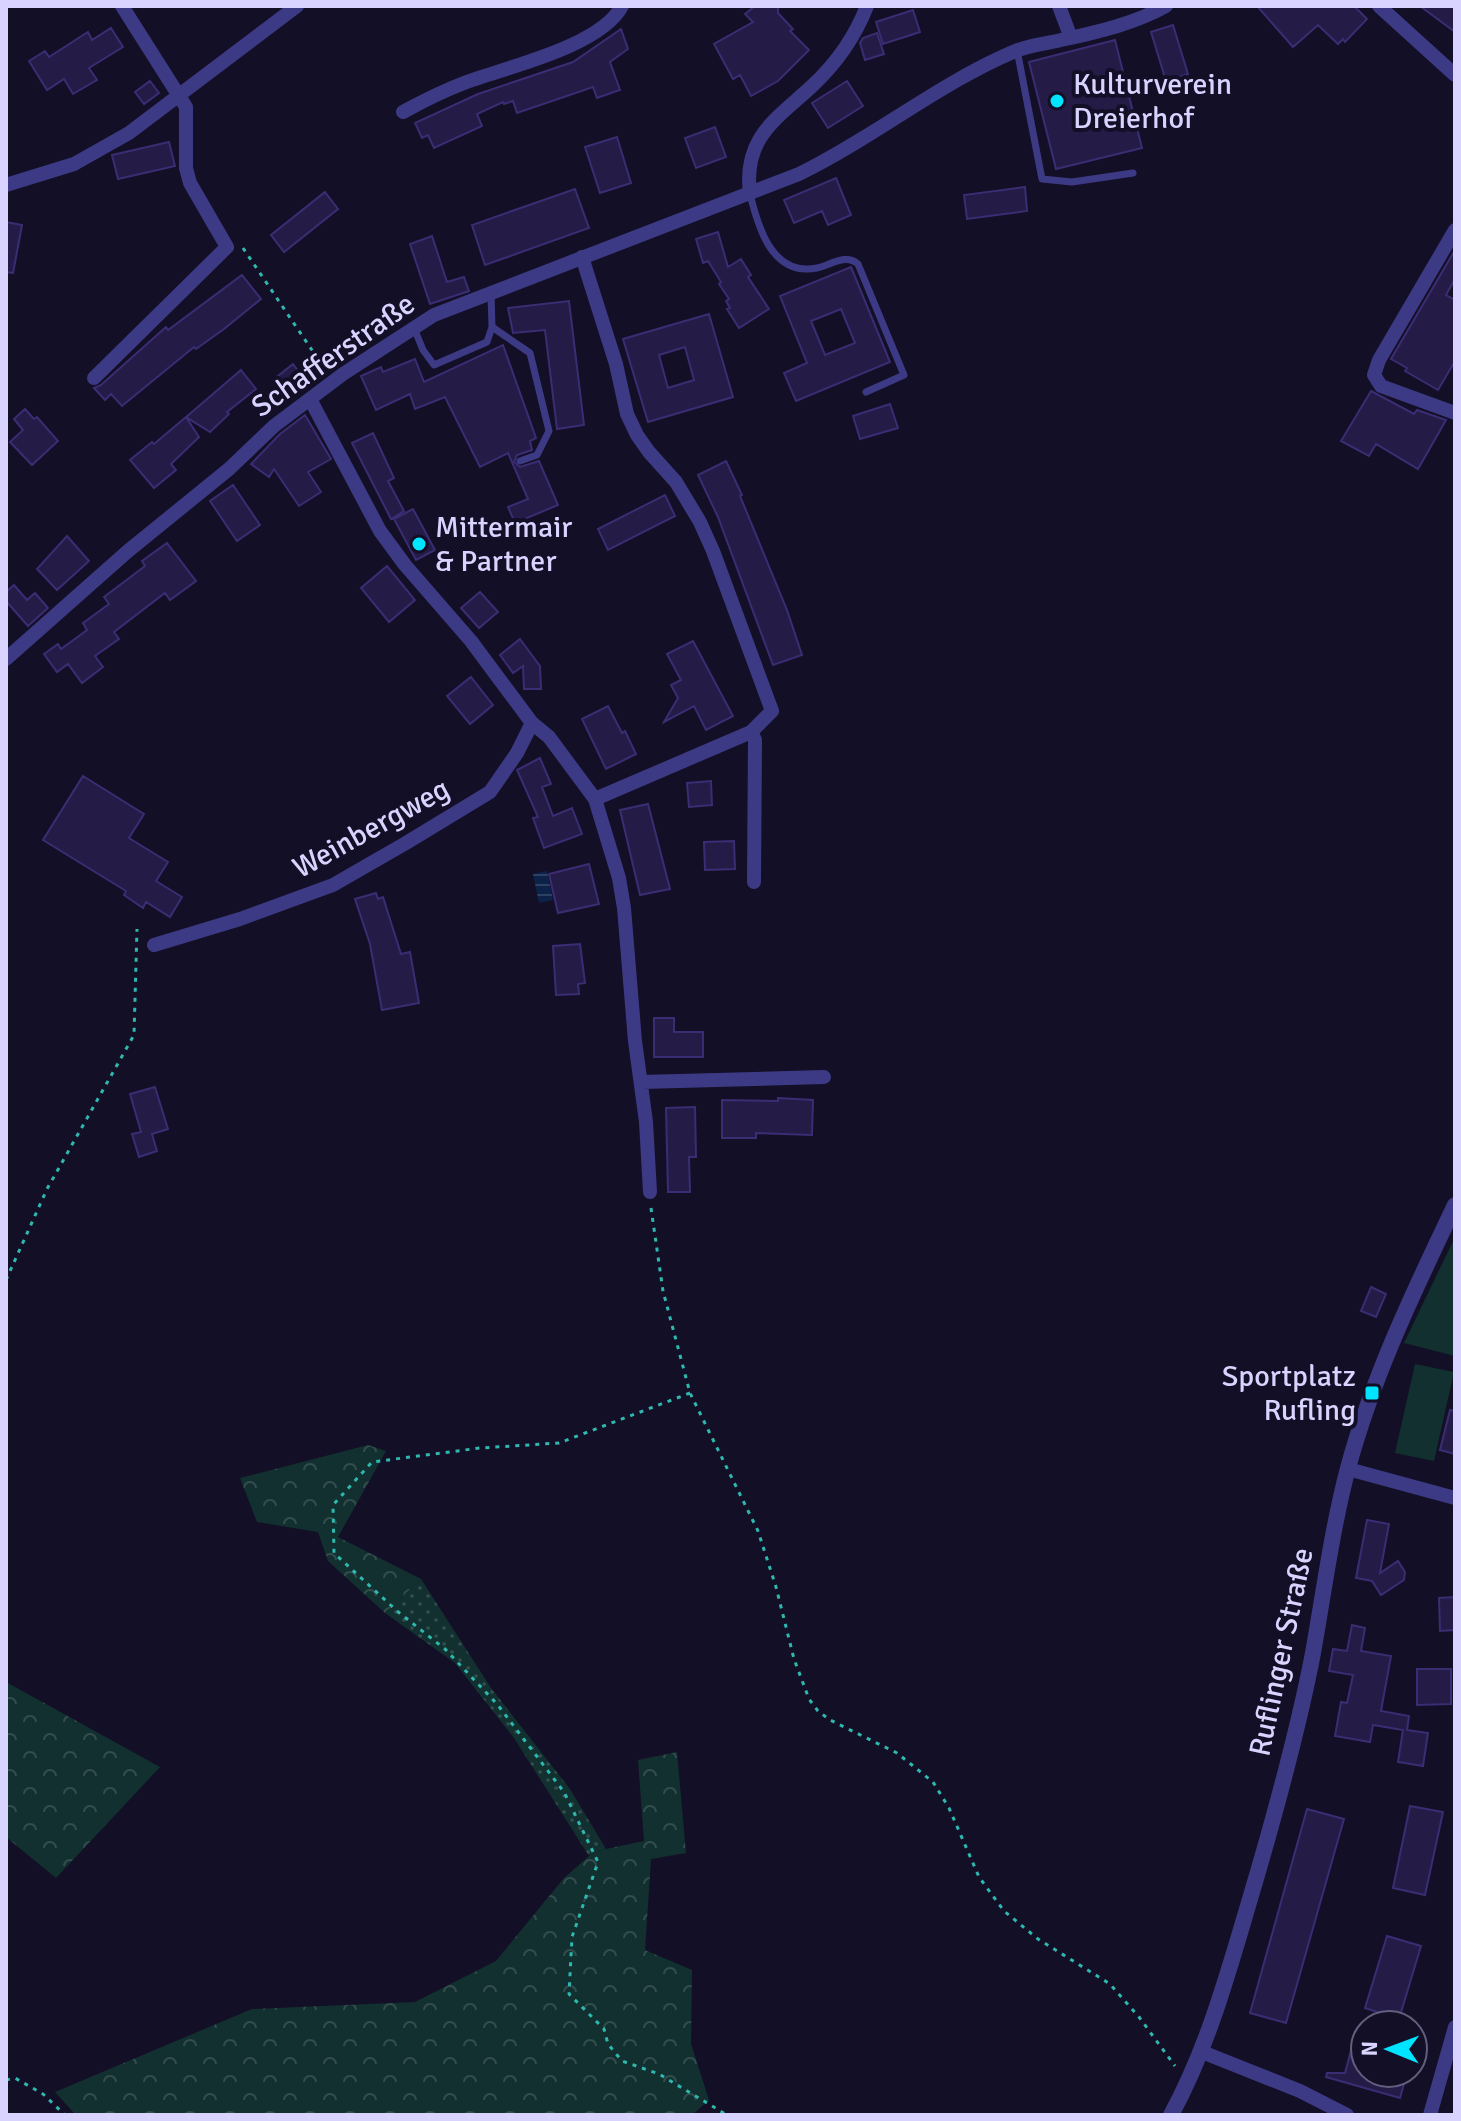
<svg xmlns="http://www.w3.org/2000/svg" width="1461" height="2121" font-family="Signika,sans-serif">
	<defs>
		<pattern id="grass-dots" width="8" height="8" patternUnits="userSpaceOnUse" patternTransform="scale(2)"><rect width="8" height="8" fill="#12302f"/><path d="M2 2h.1M6 6h.1" fill="none" stroke="#344d4e" stroke-width="1.8" stroke-linecap="round"/></pattern>
		<pattern id="forest-crowns" width="20" height="18" patternUnits="userSpaceOnUse" patternTransform="scale(2)"><rect width="20" height="18" fill="#12302f"/><path d="M2 6a3 3 0 1 1 6 0M12 15a3 3 0 1 1 6 0" fill="none" stroke="#344d4e"/></pattern>
		<pattern id="water-rules" width="6" height="5" patternUnits="userSpaceOnUse" patternTransform="scale(2)"><rect width="6" height="5" fill="#0c2248"/><path d="M0 2.5h6" fill="none" stroke="#2f4163"/></pattern>
	</defs>
	<rect width="100%" height="100%" fill="#130f26"/>
	<path fill="url(#grass-dots)" d="M421,1579L491,1688L570,1789L606,1849L589,1856L514,1738L455,1663L385,1613Z"/>
	<path fill="url(#forest-crowns)" d="M368,1445L386,1451L338,1537L421,1579L385,1613L328,1561L318,1532L257,1522L240,1478Z
		M6,1682L160,1767L56,1878L6,1837Z
		M677,1752L686,1853L651,1859L645,1950L692,1970L691,2044L709,2100L692,2115H76L55,2092L252,2009L415,2002L496,1961L564,1878L589,1856L606,1849L644,1841L638,1760Z"/>
	<path fill="#12302f" d="M1455,1237V1356L1404,1343Z
		M1415,1364L1454,1372L1434,1461L1395,1453Z"/>
	<path fill="url(#water-rules)" d="M547,871L553,900L539,903L533,874Z"/>
	<path fill="#241b47" stroke="#3b2d73" stroke-width="2" fill-rule="evenodd" d="M755,6H778V13L793,29L790,31L809,50L778,81L751,96L740,75L733,79L714,44L753,22L745,14Z
		M1257,6H1354L1367,19L1345,42L1343,39L1338,44L1318,25L1293,47Z
		M1420,6H1455V32Z
		M913,10L920,32L883,44L876,22Z
		M1173,25L1188,74L1166,81L1151,32Z
		M111,28L123,47L89,68L97,80L73,94L64,79L47,90L29,61L45,51L49,57L88,32L92,40Z
		M621,29L628,49L610,62L620,90L597,98L593,87L517,113L513,101L504,104L503,102L477,114L482,126L434,148L428,135L422,138L415,123L478,94L573,62Z
		M877,33L884,54L865,60L860,43L863,38Z
		M1115,40L1142,148L1056,169L1029,62Z
		M150,81L159,93L144,104L135,92Z
		M847,81L863,106L828,128L812,103Z
		M715,127L726,157L696,168L685,138Z
		M617,137L631,183L600,193L585,147Z
		M169,142L175,166L118,179L112,155Z
		M836,178L851,215L828,225L822,211L794,223L784,200Z
		M1025,187L1027,211L967,219L964,195Z
		M575,189L589,228L485,265L472,225Z
		M325,192L338,209L284,252L271,235Z
		M6,222L22,225L13,273L6,272Z
		M718,232L728,267L741,259L751,275L748,277L769,309L739,328L727,309L730,308L726,301L729,299L719,284L721,282L708,261L703,263L696,239Z
		M432,236L447,282L464,277L469,291L430,304L410,244Z
		M1455,250V279L1446,295L1455,300V361L1438,390L1405,371L1407,368L1391,359Z
		M851,267L890,362L796,401L784,373L807,363L780,296ZM841,309L855,343L825,355L811,321Z
		M242,275L261,299L224,329L196,349L194,347L122,406L111,394L105,400L94,388L101,385L166,327L168,330Z
		M569,301L584,425L557,429L545,330L513,333L508,308Z
		M709,314L733,397L648,422L623,339ZM685,347L694,380L668,388L659,355Z
		M503,345L536,438L530,441L532,450L517,455L514,462L520,467L539,461L558,505L515,523L508,507L528,499L508,453L480,467L445,397L415,409L410,394L376,410L361,376L381,367L383,372L415,359L424,382Z
		M293,364L308,384L288,400L273,380Z
		M241,370L256,389L227,412L229,414L210,432L186,417Z
		M1371,391L1414,414L1417,410L1446,420L1418,469L1376,444L1369,456L1341,441Z
		M890,404L898,428L860,439L853,416Z
		M25,409L34,419L37,417L58,441L32,465L10,442L23,430L14,419Z
		M305,415L331,459L308,472L321,492L299,506L274,469L269,477L251,464L280,434Z
		M186,417L199,437L171,464L176,470L154,488L130,460L152,442L154,444Z
		M373,433L394,478L388,481L404,511L391,519L352,443Z
		M726,461L742,495L740,496L787,610L802,655L773,665L718,517L698,475Z
		M233,485L260,525L237,541L210,501Z
		M665,495L675,516L608,550L598,529Z
		M413,509L435,550L416,560L394,519Z
		M67,536L89,561L57,590L37,569Z
		M167,543L196,581L170,600L165,593L114,632L119,639L95,656L103,667L82,683L68,664L57,672L44,654L58,644L61,649L87,630L83,623L109,604L104,597L145,566L142,561Z
		M387,566L415,600L389,622L361,588Z
		M14,585L27,600L35,593L48,608L28,626L6,601V592Z
		M480,592L498,612L479,628L461,608Z
		M520,639L540,666L541,689H524L523,666L513,673L500,655Z
		M693,641L733,716L706,730L694,706L664,722L678,698L671,685L681,680L667,654Z
		M471,677L493,705L470,724L447,696Z
		M608,706L622,733L625,731L636,754L606,769L582,719Z
		M540,758L551,784L542,787L553,816L572,808L582,834L544,848L533,818L538,817L517,770Z
		M83,776L144,814L129,838L168,862L156,881L182,897L170,917L146,902L143,908L124,895L126,891L43,840Z
		M711,781L712,805L689,807L687,783Z
		M648,804L670,889L640,895L620,810Z
		M734,841L735,869L705,870L704,842Z
		M589,864L599,904L558,913L549,874Z
		M376,893L378,899L383,897L401,954L410,952L419,1003L382,1010L370,944L355,899Z
		M580,944L585,983L578,984L579,994L556,995L553,946Z
		M654,1018H674V1032H703V1057H654Z
		M155,1087L168,1129L152,1134L157,1151L139,1157L132,1134L141,1132L130,1094Z
		M778,1098L813,1100L812,1135L756,1133V1138H722V1100L778,1101Z
		M695,1107L696,1157H689L690,1192H668L666,1108Z
		M1371,1287L1386,1294L1376,1317L1361,1311Z
		M1450,1410L1455,1411V1454L1440,1450Z
		M1367,1520L1389,1524L1380,1573L1398,1561L1405,1572L1404,1580L1381,1595L1372,1581L1356,1578Z
		M1455,1597V1630L1440,1631L1439,1598Z
		M1352,1625L1365,1628L1361,1651L1391,1656L1381,1711L1409,1716L1407,1730L1428,1733L1423,1766L1398,1762L1403,1730L1373,1725L1370,1742L1335,1736L1341,1702L1347,1703L1353,1675L1329,1671L1333,1649L1347,1651Z
		M1417,1669H1451V1704L1417,1705Z
		M1410,1806L1443,1812L1425,1895L1393,1888Z
		M1307,1809L1344,1819L1286,2023L1250,2013Z
		M1387,1936L1421,1946L1399,2019L1365,2008Z
		M1353,2043L1365,2047V2073H1407L1400,2098L1326,2077L1327,2073H1345Z"/>
	<g fill="none" stroke-linecap="round" stroke-linejoin="round">
		<path stroke="#2fb8b0" stroke-width="3" stroke-dasharray="4 6" stroke-linecap="butt" d="M243,248L324,368
			M651,1208L663,1291L690,1393L758,1531L776,1587L794,1659L809,1699L818,1711L830,1720L897,1753L933,1782L949,1808L979,1877L1004,1911L1038,1939L1110,1984L1139,2017L1175,2066
			M6,1280L47,1189L134,1035L137,929
			M690,1393L559,1443L480,1448L372,1462L333,1505L334,1553L397,1611L445,1649L497,1704L564,1792L598,1862L572,1937L569,1994L604,2029L608,2044L622,2061L659,2074L727,2115
			M6,2080L15,2078L43,2094L65,2115"/>
		<path stroke="#3d3a85" stroke-width="7" d="M1017,50L1042,179L1072,182L1133,173
			M750,194C758,227 772,277 817,268C831,265 846,253 858,264L904,375L866,392
			M492,327L530,353L549,431L537,455L520,461
			M414,328L423,350L434,365L487,342L492,327L491,294"/>
		<path stroke="#3d3a85" stroke-width="14" d="M1059,6L1071,38
			M1379,6L1455,75
			M403,112C423,101 443,91 464,83C506,67 600,47 622,6
			M6,185L74,164L129,133L297,6
			M750,194C743,138 775,120 811,87C836,64 855,37 867,6
			M1455,230L1379,360L1374,375L1381,386L1455,413
			M582,257L616,364L627,414L637,435L649,452L676,482L700,522L713,551L772,711L751,732L595,799
			M94,378L227,247L190,183L186,168V107L122,6
			M310,399L380,531L405,565L471,641L532,723L549,737L595,799L619,878L624,908L635,1041L646,1122L650,1192
			M6,659L128,551L229,469L274,426L343,374L434,315L799,174C873,138 938,84 1013,52C1028,45 1045,44 1061,40C1097,32 1134,24 1166,6
			M751,732L755,740L754,882
			M154,945L240,919L333,885L406,843L490,792L517,753L532,723
			M641,1082L824,1077
			M1348,1469L1455,1498
			M1202,2052L1300,2091L1347,2115
			M1430,2115L1455,2027"/>
		<path stroke="#3d3a85" stroke-width="16" d="M1171,2115C1208,2047 1228,1973 1250,1899C1274,1818 1297,1736 1313,1653C1324,1591 1332,1529 1348,1468C1373,1376 1414,1291 1455,1205"/>
	</g>
	<g fill="#00e5ff" stroke="#130f26" stroke-width="3">
		<circle cx="1057" cy="101" r="8"/>
		<circle cx="419" cy="544" r="8"/>
		<rect x="1364" y="1385" width="16" height="16" rx="4"/>
	</g>
	<g text-anchor="middle" stroke-width="8" stroke-linejoin="round" paint-order="stroke">
		<g font-size="30" fill="#d9d4ff" stroke="#130f26" text-anchor="start">
			<text x="1073" y="94">Kulturverein<tspan x="1073" dy="34">Dreierhof</tspan></text>
			<text x="435" y="537">Mittermair<tspan x="435" dy="34">&amp; Partner</tspan></text>
			<text x="1356" y="1386" text-anchor="end">Sportplatz<tspan x="1356" dy="34">Rufling</tspan></text>
		</g>
		<g font-size="30" fill="#d9d4ff" stroke="#130f26">
			<text transform="translate(333 355) rotate(-35)" y="10">Schafferstraße</text>
			<text transform="translate(371 828) rotate(-29)" y="10">Weinbergweg</text>
			<text transform="translate(1281 1652) rotate(-78)" y="10">Ruflinger Straße</text>
		</g>
	</g>
	<rect width="1461" height="2121" fill="none" stroke="#d9d4ff" stroke-width="16"/>
	<g transform="translate(1389 2049) rotate(271)"><circle r="38" fill="#130f26" stroke="#625e7d" stroke-width="2"/>
	<path d="M0-6L14 30L0 20L-14 30Z" fill="#00e5ff"/>
	<text y="-12" font-size="22" font-weight="bold" text-anchor="middle" fill="#d9d4ff">N</text>
	</g>
</svg>
